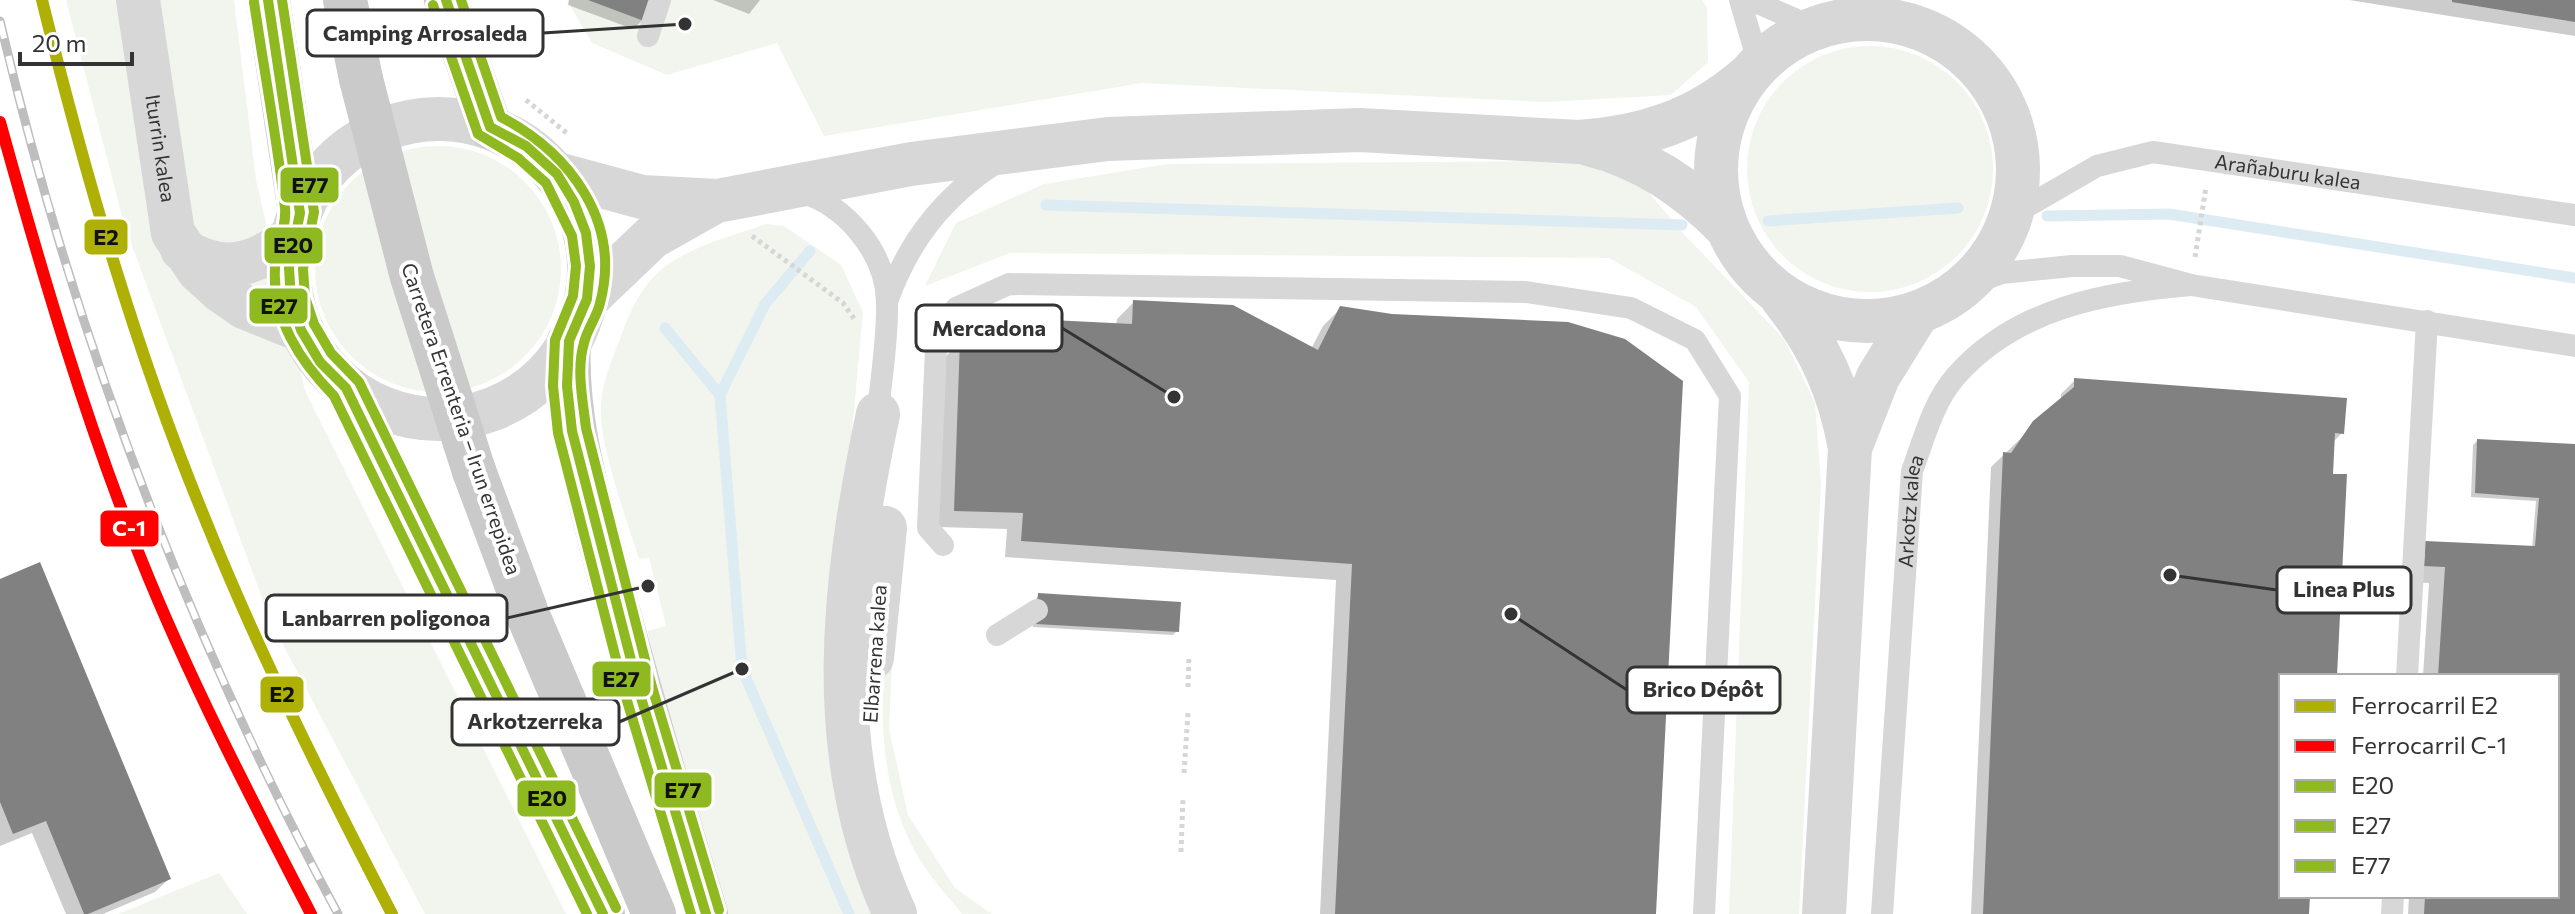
<svg xmlns="http://www.w3.org/2000/svg" width="2575" height="914" font-family="Commissioner,sans-serif">
	<rect width="100%" height="100%" fill="#fff"/>
	<path fill="#f1f5ed" d="M66,0H234L256,180L305,391L566,914H425L271,622L124,224Z
		M567,0H1702L1707,7L1708,62L1671,95L1545,102L1142,83L824,136L777,43L667,75L592,43Z
		M1747 169a123 123 0 1 1 246 0a123 123 0 1 1-246 0Z
		M315 269a123 123 0 1 1 246 0a123 123 0 1 1-246 0Z
		M1569,161L1640,182L1681,231L1784,339L1815,403L1821,485L1799,914H1729L1749,382L1696,307L1609,258L1010,253L925,286L956,223L1044,184L1167,164Z
		M766,224L784,226L841,265L863,312L839,572L886,914H726L653,666L648,631L666,626L649,558L639,559C627,520 598,443 601,404C603,377 615,353 624,328C635,300 648,276 675,260C702,243 736,235 766,224Z
		M897,560L889,729L908,815L955,888L992,914H962C947,895 929,876 917,855C866,765 883,657 897,560Z
		M219,873L247,914H118Z"/>
	<path fill="#0003" d="M569,0H650L643,20L633,29L568,5Z
		M713,0H760L749,14Z
		M2349,0H2575V36Z
		M1134,302L1311,349L1323,326L1340,309L1654,914H1320L1336,580L1005,557L1007,529L938,527L944,358L962,340L1116,325L1117,319Z
		M2075,380L2342,433L2332,443L2335,676H2281V896H2308L2307,914H1971L1991,467L2061,400V394Z
		M2477,441L2575,446V914H2408L2409,896H2557V676H2423L2429,583L2408,582L2409,560L2532,549L2536,501L2471,497L2473,445Z
		M0,581L169,879L155,892L103,914H66L32,833L0,846Z
		M1039,595L1177,631L1173,635L1033,627L1035,600Z"/>
	<g fill="none" stroke-linecap="round" stroke-linejoin="round">
		<path stroke="#ddebf3" stroke-width="11" d="M1046,205L1682,225
			M2047,216L2169,214L2575,278
			M1768,221L1958,208
			M665,328L720,395L742,669L849,914
			M720,395L765,304L810,251"/>
	</g>
	<path fill="#818181" d="M588,0H652L644,21Z
		M2452,0H2575V22L2452,2Z
		M1133,300L1233,305L1318,350L1340,306L1392,314L1568,322L1625,339L1683,381L1656,914H1335L1352,564L1021,541L1023,513L954,511L960,339L989,317L1132,324Z
		M2074,378L2347,398L2344,434L2335,433L2333,474H2347L2337,676H2281V896H2310L2309,914H1983L2003,452L2011,453L2033,421L2074,387Z
		M2477,439L2575,444V914H2424L2425,896H2557V676H2438L2445,567L2424,566L2425,541L2535,546L2539,498L2475,493Z
		M40,562L171,879L88,914H84L46,821L13,834L0,802V579Z
		M1038,593L1181,602L1179,632L1036,624Z"/>
	<g fill="none" stroke-linecap="round" stroke-linejoin="round">
		<path stroke="#d6d6d6" stroke-width="5" stroke-dasharray="4 4" stroke-linecap="butt" d="M526,100L568,134
			M752,236L843,303L855,320
			M2195,257L2206,187
			M1188,687L1189,655
			M1184,773L1188,713
			M1181,852L1183,798"/>
		<g stroke="#d7d7d7" stroke-width="22">
			<path d="M1740,0L1759,65"/>
			<path d="M1751,0L1813,27"/>
			<path d="M1861,18L1877,0"/>
			<path d="M648,36L660,0"/>
			<path d="M800,192C846,205 886,253 887,302C888,339 881,377 878,414"/>
			<path id="s1" d="M2012,215L2097,166L2153,152L2575,215"/>
			<path d="M1964,287L2002,273L2072,266H2120L2191,285L2575,346"/>
			<path d="M888,299C909,241 943,197 996,163"/>
			<path d="M943,545L928,528L936,350L956,308L1009,284L1526,292L1631,308L1695,340L1730,396L1704,914"/>
			<path d="M997,635L1037,610"/>
			<path d="M2407,676L2427,321"/>
			<path id="s2" d="M1882,914L1912,471C1924,439 1933,402 1956,376C2016,308 2106,292 2191,285"/>
			<path d="M2392,914L2393,896"/>
		</g>
		<g stroke="#d7d7d7" stroke-width="44">
			<path id="s3" d="M138,0L173,233L199,271L221,291L244,307L301,330"/>
			<path d="M182,249C222,276 258,265 292,236"/>
			<path d="M878,414C843,581 821,753 895,914"/>
			<path d="M872,658L885,528"/>
		</g>
		<path stroke="#d7d7d7" stroke-width="44" d="M1716 170a151 151 0 1 1 302 0a151 151 0 1 1-302 0Z
			M289 269a150 150 0 1 1 300 0a150 150 0 1 1-300 0Z
			M1588,144C1644,158 1687,187 1727,228
			M557,174L642,197L717,201L911,164L1108,139L1359,130L1578,142C1642,138 1698,120 1747,77
			M1782,298C1819,344 1840,391 1850,448L1824,914
			M587,299L652,237L714,202
			M1850,448L1878,377L1917,314"/>
		<path stroke="#cacaca" stroke-width="44" d="M268,0L300,213
			M345,0L361,79
			M446,0L490,127
			M569,341C565,420 588,492 607,568C637,684 671,799 706,914
			M346,388L603,914
			M474,471L527,613L654,914"/>
		<defs>
			<path id="rail" d="M0,21C73,332 187,633 338,914"/>
		</defs>
		<use href="#rail" stroke="#bebebe" stroke-width="9"/>
		<use href="#rail" stroke="#fff" stroke-width="6" stroke-dasharray="18" stroke-linecap="butt"/>
		<path stroke="#cacaca" stroke-width="44" d="M361,79L412,277L474,471"/>
		<defs>
			<path id="bus-1" d="M268,0L300,213L289,268L291,300L301,330L320,362L346,388L603,914
				M446,0L490,127L526,146L557,174L574,202L586,233L590,266L587,299L569,341L567,386L572,431L639,691L706,914"/>
			<path id="bus-2" d="M254,2C264,70 277,139 285,208C287,227 276,248 275,268C272,319 300,361 334,396L587,914
				M433,5L478,134L518,158L546,183L572,236L576,266L573,296L555,340L553,386L558,433L625,694L691,914"/>
			<path id="bus-3" d="M282,0L314,212L303,269L305,297L314,324L331,353L359,382L616,908
				M461,0L501,117C569,153 622,221 600,303C597,317 587,329 584,343C576,369 583,402 586,428L652,687L719,910"/>
		</defs>
		<use href="#bus-1" stroke="#fff" stroke-width="16"/>
		<use href="#bus-2" stroke="#fff" stroke-width="16"/>
		<use href="#bus-3" stroke="#fff" stroke-width="16"/>
		<use href="#bus-1" stroke="#8eb920" stroke-width="10"/>
		<use href="#bus-2" stroke="#8eb920" stroke-width="10"/>
		<use href="#bus-3" stroke="#8eb920" stroke-width="10"/>
		<defs>
			<path id="rail-1" d="M42,0C85,174 135,349 203,514C258,651 324,783 392,914"/>
			<path id="rail-2" d="M0,122C41,270 84,417 141,559C190,681 251,798 311,914"/>
		</defs>
		<use href="#rail-1" stroke="#fff" stroke-width="18"/>
		<use href="#rail-2" stroke="#fff" stroke-width="18"/>
		<use href="#rail-1" stroke="#aeb005" stroke-width="12"/>
		<use href="#rail-2" stroke="#f00" stroke-width="12"/>
	</g>
	<g text-anchor="middle" stroke-width="8" stroke-linejoin="round" paint-order="stroke">
		<g font-size="20" fill="#333" stroke="#fff">
			<text dy="7" stroke="none"><textPath href="#s3" startOffset="150">Iturrin kalea</textPath></text>
			<text dy="7" stroke="none"><textPath href="#s1" startOffset="292">Arañaburu kalea</textPath></text>
			<text transform="translate(461 419) rotate(71)" y="7">Carretera Errenteria – Irun errepidea</text>
			<text dy="7" stroke="none"><textPath href="#s2" startOffset="404">Arkotz kalea</textPath></text>
			<text transform="translate(875 654) rotate(-86)" y="7">Elbarrena kalea</text>
		</g>
	</g>
	<path fill="none" stroke="#333" stroke-width="3" d="M685 24L543 33M1174 397L1062 328M2170 575L2277 590M648 586L507 618M1511 614L1627 690M742 669L619 722"/>
	<g fill="#333" stroke="#fff" stroke-width="3">
		<circle cx="685" cy="24" r="8"/>
		<circle cx="1174" cy="397" r="8"/>
		<circle cx="2170" cy="575" r="8"/>
		<circle cx="648" cy="586" r="8"/>
		<circle cx="1511" cy="614" r="8"/>
		<circle cx="742" cy="669" r="8"/>
	</g>
	<g fill="#fff" stroke="#333" stroke-width="3">
		<rect x="307" y="10" width="236" height="46" rx="8"/>
		<rect x="916" y="305" width="146" height="46" rx="8"/>
		<rect x="2277" y="567" width="134" height="46" rx="8"/>
		<rect x="266" y="595" width="241" height="46" rx="8"/>
		<rect x="1627" y="667" width="153" height="46" rx="8"/>
		<rect x="452" y="699" width="167" height="46" rx="8"/>
	</g>
	<g font-size="22" text-anchor="middle" font-weight="bold" fill="#333">
		<text x="425" y="41">Camping Arrosaleda</text>
		<text x="989" y="336">Mercadona</text>
		<text x="2344" y="597">Linea Plus</text>
		<text x="386" y="626">Lanbarren poligonoa</text>
		<text x="1703" y="697">Brico Dépôt</text>
		<text x="535" y="729">Arkotzerreka</text>
	</g>
	<g stroke="#fff" stroke-width="3">
		<rect x="279" y="166" width="61" height="38" rx="8" fill="#8eb920"/>
		<rect x="83" y="218" width="46" height="38" rx="8" fill="#aeb005"/>
		<rect x="263" y="226" width="61" height="39" rx="8" fill="#8eb920"/>
		<rect x="248" y="287" width="61" height="38" rx="8" fill="#8eb920"/>
		<rect x="99" y="509" width="61" height="39" rx="8" fill="#f00"/>
		<rect x="591" y="660" width="61" height="38" rx="8" fill="#8eb920"/>
		<rect x="259" y="675" width="46" height="39" rx="8" fill="#aeb005"/>
		<rect x="653" y="771" width="60" height="38" rx="8" fill="#8eb920"/>
		<rect x="516" y="779" width="61" height="39" rx="8" fill="#8eb920"/>
	</g>
	<g font-size="22" text-anchor="middle" font-weight="bold" fill="#fff">
		<text x="129" y="536">C-1</text>
	</g>
	<g font-size="22" text-anchor="middle" font-weight="bold" fill="#111">
		<text x="310" y="193">E77</text>
		<text x="106" y="245">E2</text>
		<text x="293" y="253">E20</text>
		<text x="279" y="314">E27</text>
		<text x="621" y="687">E27</text>
		<text x="282" y="702">E2</text>
		<text x="683" y="798">E77</text>
		<text x="547" y="806">E20</text>
	</g>
	<rect x="2279" y="674" width="280" height="224" fill="#ffffff" stroke="#adadad" stroke-width="2"/>
	<rect x="2295" y="700" width="40" height="12" fill="#aeb005" stroke="#adadad" stroke-width="2"/>
	<text x="2351" y="714" font-size="24" fill="#333333">Ferrocarril E2</text>
	<rect x="2295" y="740" width="40" height="12" fill="#ff0000" stroke="#adadad" stroke-width="2"/>
	<text x="2351" y="754" font-size="24" fill="#333333">Ferrocarril C-1</text>
	<rect x="2295" y="780" width="40" height="12" fill="#8eb920" stroke="#adadad" stroke-width="2"/>
	<text x="2351" y="794" font-size="24" fill="#333333">E20</text>
	<rect x="2295" y="820" width="40" height="12" fill="#8eb920" stroke="#adadad" stroke-width="2"/>
	<text x="2351" y="834" font-size="24" fill="#333333">E27</text>
	<rect x="2295" y="860" width="40" height="12" fill="#8eb920" stroke="#adadad" stroke-width="2"/>
	<text x="2351" y="874" font-size="24" fill="#333333">E77</text>
	<path d="M20 52v12h112v-12" fill="none" stroke="#333333" stroke-width="4"/>
	<text x="32" y="52" font-size="24" fill="#333333" stroke="#ffffff" stroke-width="6" paint-order="stroke">20 m</text>
</svg>
